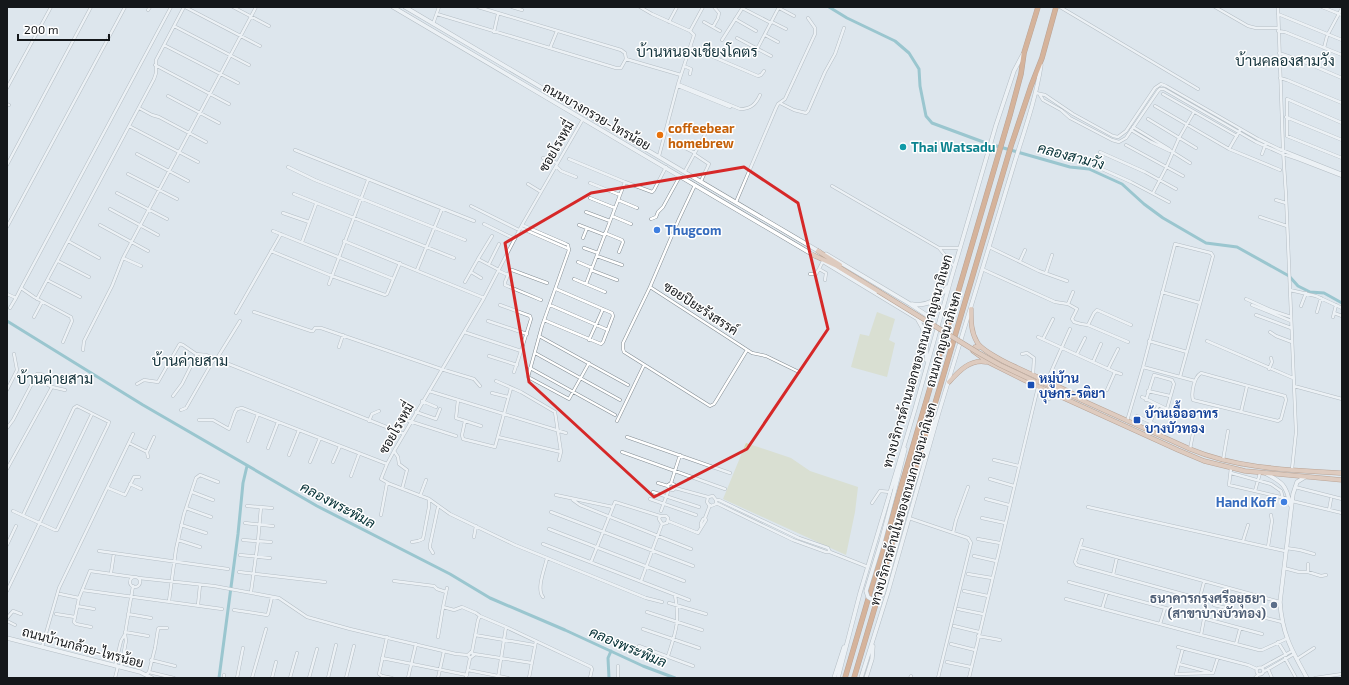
<svg xmlns="http://www.w3.org/2000/svg" width="1349" height="685" font-family="'Exo 2',Sarabun,sans-serif">
	<rect width="100%" height="100%" fill="#dde6ed"/>
	<path fill="#d4d7b1" d="M877,312L895,319L889,340L895,343L887,377L851,367L860,334L869,336Z
		M746,443L791,458L810,471L858,487L855,512L846,555L723,499Z"/>
	<g fill="none" stroke-linecap="round" stroke-linejoin="round">
		<path stroke="#499faa" stroke-width="3" d="M829,7L847,18L895,41L909,53L919,69L920,86L926,116L932,123L986,143L1070,167L1089,169L1122,184L1144,204L1163,218L1206,243L1237,247L1289,276L1298,286L1310,292L1324,293L1342,303
			M7,321L143,405L317,506L450,574L490,598L565,630L643,666L675,678
			M219,678L238,534L243,483L247,466
			M609,678L608,658L611,651"/>
		<defs>
			<path id="street" d="M185,7L260,46
				M233,7L269,26
				M512,7L522,10
				M640,7L652,14L690,31L694,35L678,84L659,156
				M1060,7L1198,89
				M1215,7L1248,26L1256,28H1278
				M1278,7L1283,150L1286,195L1296,432L1292,469
				M1322,7L1342,15
				M742,8L771,23
				M779,8L794,16
				M148,10L150,7
				M437,14L616,68H621L626,59L625,53L621,50L478,7
				M1278,14L1342,40
				M735,19L756,31
				M669,22L677,7
				M704,22L720,31
				M772,22L786,29
				M433,24L439,7
				M174,26L249,65
				M713,27L718,18L719,13L714,7
				M690,31L703,7
				M1278,31L1285,32L1342,55
				M494,32L498,14
				M765,35L778,42
				M737,38L771,56
				M722,40L743,7
				M164,45L238,83
				M690,47L758,76L761,75L764,71
				M550,48L557,31
				M1324,48L1327,36L1342,8
				M1279,53L1302,61L1342,78
				M754,55L779,7
				M626,59L681,75
				M155,65L229,104
				M684,66L691,69L690,74
				M1280,78L1287,80L1342,103
				M678,84L740,109C751,109 756,104 760,95
				M678,86L730,107
				M7,88L51,7
				M1036,93L1045,95L1073,114L1113,136L1118,137L1126,131L1155,88L1161,84L1166,86L1258,139L1279,149L1342,174
				M1163,94L1237,136
				M1040,95L1043,100L1061,110L1070,118L1112,140L1119,142L1126,138L1158,91L1160,89H1164L1256,142L1283,154L1298,159L1342,176
				M168,96L219,123
				M780,103L794,110L806,113L808,111L825,72L835,54L844,28
				M7,104L9,105
				M1155,106L1229,149L1280,170
				M139,108L152,115L159,117L206,142
				M1286,117L1342,140
				M583,119L522,225L484,298L394,451L387,464L381,479L390,484L429,499L450,514L515,545L646,598L662,602
				M1148,119L1196,148
				M1342,123L1287,99V136L1342,158
				M129,126L198,162
				M1133,127L1169,149L1171,151L1190,163
				M1131,130L1151,142L1170,151
				M1126,145L1183,176
				M683,147L695,153
				M1229,149L1240,130
				M295,150L474,221
				M1100,152L1145,172L1176,189
				M137,154L188,181
				M694,154L709,164L701,181
				M1262,154L1266,143
				M543,158L557,163
				M569,159L625,182
				M7,165L91,7
				M1093,165L1131,182L1169,202
				M556,166L561,171L576,177
				M288,167L315,180L465,240
				M685,171L709,127
				M128,174L177,199
				M590,183L620,195
				M528,184L541,192
				M695,185L679,219L650,287L752,353L766,356L799,372
				M832,186L939,248L954,266
				M117,193L167,219
				M1153,193L1166,168L1179,138L1194,112
				M294,194L454,258
				M590,198L615,208
				M618,200L637,208
				M1276,200L1286,203
				M736,202L776,108L778,104L785,99L815,34V28L808,18
				M471,206L519,230
				M110,209L158,235
				M586,212L610,221
				M283,213L309,222
				M612,216L631,224
				M1260,217L1287,226
				M651,219L656,217L658,212L663,207L680,176
				M484,224L515,239
				M100,225L148,251
				M522,225L566,244L568,245L569,250L542,326L528,377L569,399L589,363
				M579,225L605,235
				M7,227L125,7
				M521,228L569,249
				M273,231L393,279
				M605,233L622,240L623,242L619,252
				M492,236L478,259L499,270
				M583,238L587,228
				M68,241L99,258
				M344,241L484,298
				M302,242L316,204
				M989,247L1039,271L1067,281
				M584,248L598,253
				M940,248H960
				M271,251L332,276L385,295L387,294L400,263
				M597,256L622,265
				M123,258L141,266
				M58,261L89,277
				M823,261L819,269L826,273L825,280
				M1020,261L1025,250
				M578,262L592,268
				M489,264L499,244
				M982,269L1055,302L1068,304L1077,309L1072,319L1074,322L1081,324L1088,325L1128,342
				M417,270L442,209
				M591,270L617,280
				M499,271L508,275L510,271L512,270L547,283
				M471,272L481,278
				M1046,273L1052,255
				M810,274H816L819,269
				M508,275L505,282V285L541,300
				M574,279L605,292
				M47,280L80,297
				M465,282L478,259
				M329,284L368,180
				M586,284L625,182L652,192L654,190L666,167
				M650,287L623,343V349L624,352L710,406L714,404L716,401L747,350
				M21,288L171,7
				M1290,290L1316,296L1342,308
				M1162,292L1200,303
				M7,294L16,298L21,288L34,297L71,317L72,321L63,342
				M37,299L154,79L156,73V60L184,7
				M1246,299L1273,311L1291,317
				M1068,304L1073,292
				M500,305L530,316L531,319L521,351
				M550,305L608,330
				M1252,305L1291,321
				M1301,306L1306,293
				M10,308L16,298
				M254,312L311,331H313L315,328H321L441,369L474,379L480,386
				M1317,312L1321,298
				M236,313L281,234
				M1334,313L1342,316
				M1256,315L1291,328
				M34,317L42,302
				M1333,317L1336,305
				M544,320L601,344L603,342L613,316L612,313L556,289
				M488,321L527,334
				M1088,325L1094,313L1097,310L1131,325
				M464,332L521,351L514,372
				M1270,332L1276,336L1292,342
				M539,336L628,385
				M1038,337L1115,372L1107,390
				M1043,339L1053,319
				M589,340L603,309
				M1149,341L1187,352
				M1207,341L1293,378
				M339,347L343,335
				M83,350L84,341L112,286L123,258L256,7
				M535,353L620,400
				M1022,354L1027,353L1034,358L1033,375
				M1077,354L1085,338
				M489,356L517,365
				M216,360L240,321
				M1093,362L1101,344
				M1143,367L1195,381
				M530,368L615,415
				M1108,369L1118,349
				M1269,369L1272,362L1271,358
				M1115,372L1121,374
				M1201,373L1285,396L1286,400L1281,419L1278,421L1193,400C1191,393 1194,377 1201,373Z
				M496,381L521,392L555,412L561,452L559,460
				M1047,381L1070,329
				M137,384L144,380L158,382L179,345L180,344L183,345L196,354L206,355L404,434
				M1294,386L1342,399
				M7,390L17,370L14,354
				M429,391L566,433
				M1148,391L1170,396
				M492,393L508,397
				M173,396L182,384L197,354
				M1142,397L1173,412
				M1049,399L1050,392
				M458,400L456,418L481,426
				M1146,400L1154,375L1172,380L1174,384L1167,409
				M422,401L436,407
				M181,410L186,408L214,359
				M416,412L436,419L440,409
				M1241,412L1247,386
				M1137,416L1170,431
				M403,419L456,436
				M199,420H213L229,429L235,412L237,409L242,408L387,464
				M369,421L372,414L379,411
				M465,421L462,435L463,439L495,447L511,388
				M617,421L644,365
				M1127,421L1143,367L1175,244L1211,253L1213,256L1180,377
				M7,428L13,420L37,374H41L48,378V385L52,387
				M1147,429L1158,406
				M498,437L561,452
				M627,437L730,473
				M248,441L258,414
				M129,443L147,452L148,457
				M268,448L278,422
				M1190,449L1194,429
				M394,451L398,457L399,464L407,470L402,489
				M147,452L154,437
				M622,452L725,489
				M289,455L299,430
				M994,460L1019,466
				M1223,460L1228,431
				M310,462L320,438
				M333,462L340,446
				M1231,468L1229,485L1289,499
				M7,469L52,387L65,390
				M1231,473L1271,484L1281,491L1283,499
				M351,476L359,454
				M990,479L1014,486
				M658,483L668,486
				M671,483L675,485V488L673,490L669,489L668,485L671,483L680,455
				M130,484L141,489
				M1295,487L1342,499
				M108,488L125,495L134,477H139
				M675,488L708,497L713,496L716,500V504L711,506L709,505L707,502L708,497
				M1255,491L1260,473
				M192,492L213,500
				M653,492L699,507
				M556,495L613,507
				M420,496L426,480
				M650,499L696,515
				M986,499L1009,505
				M573,500L580,505L691,549
				M716,500H719L799,538L828,548L830,552L868,567
				M1292,501L1342,513
				M716,503L793,540L826,552H830
				M872,503L880,491L890,492
				M247,506L272,508
				M1088,507L1285,551
				M186,508L211,517
				M1329,510L1331,499
				M13,511L55,530H57L108,425L109,422L77,406L74,408L23,515
				M661,511L669,489
				M551,512L693,566
				M381,515L387,483
				M909,518L968,538L971,543L938,678
				M982,518L1005,523
				M668,521L698,533L706,520L705,518L710,505
				M245,523L273,526
				M181,525L206,533
				M701,526V523L703,519L705,518
				M549,529L684,581
				M953,533L956,520L968,487
				M474,537L476,526
				M978,539L1000,543
				M178,540L200,547
				M243,540L271,542
				M1082,540L1075,562L1077,565L1197,598L1200,597L1204,582
				M1243,541L1248,525
				M412,542L418,541L423,539L429,507V500
				M543,544L689,600
				M7,545L16,526
				M1080,547L1280,602
				M1268,547L1272,521L1271,515
				M1286,548L1300,550L1314,554
				M99,551L228,569
				M433,553L430,548V545L438,507
				M240,555L270,558
				M974,556L996,561
				M591,562L615,502L660,516H666L668,518L667,523L662,524L659,519L660,516
				M1284,568L1299,572H1308L1321,576L1326,575
				M239,572L325,582
				M1308,572V564
				M111,573L114,553
				M968,574L992,578
				M1113,575L1117,557
				M130 582a5 5 0 1 1 10 0a5 5 0 1 1-10 0Z
				M139,578L214,586L279,598L307,617L350,629L456,654L468,655L471,652L474,655L470,658L468,655
				M394,581L434,586L437,589L446,592
				M641,581L662,524
				M1069,582L1262,634
				M447,588L443,607L454,610L462,607L476,613L480,616L506,627L591,667L592,669L590,678
				M82,590L222,609
				M7,591L92,414
				M964,591L988,596
				M251,592L258,541L261,507
				M60,594L79,598
				M543,597C536,589 545,568 547,558
				M1066,599L1160,624
				M169,601L176,549L184,514L196,478L200,475L218,482
				M669,603L706,614
				M198,605L200,585
				M1214,605L1282,622
				M77,606L94,609
				M1165,608L1160,624L1201,635
				M958,609L983,614
				M1102,609L1107,592
				M234,610L267,615L268,614L272,597
				M647,612L702,630
				M56,614L75,617
				M128,614L151,618
				M7,618L13,611L21,614
				M1204,619L1201,635L1236,644
				M7,621L15,625
				M954,626L979,632
				M91,627L76,624L74,622L79,598L90,571L133,577
				M643,629L699,648
				M1240,629L1236,644L1259,650H1262L1286,639
				M125,632L148,636
				M475,635L534,645
				M978,636L1000,640
				M387,637L379,674L382,676L392,678
				M438,637L443,607
				M1278,642L1286,655
				M951,644L975,650
				M639,646L693,666
				M42,647L59,588L133,434
				M1178,647L1248,665L1257,669
				M1183,648L1176,674L1213,673L1218,657
				M472,652L478,620L480,616
				M474,654L532,663
				M668,656C676,631 680,622 675,595
				M382,658L467,675
				M1285,658L1296,678
				M1297,659L1314,648
				M151,660L175,666
				M947,662L971,667
				M1179,664L1209,672
				M115,666L121,641L125,634L133,586
				M618,666V678
				M121,667L126,641L125,634
				M1256.5 671a3.5 3.5 0 1 1 7 0a3.5 3.5 0 1 1-7 0Z
				M1261,668L1292,651
				M1268,669L1272,678
				M468,670L508,678
				M149,672L174,678
				M1263,672L1294,654
				M147,674L149,672L155,648L158,629L159,628H167
				M115,678L118,666
				M224,678V675
				M237,678L243,648
				M252,678L266,629
				M272,678L276,662
				M290,678L297,653
				M309,678L317,649
				M328,678L336,645
				M346,678L354,646
				M408,678L416,644
				M438,678L444,651
				M466,678L470,658
				M498,678L506,627
				M529,678L536,641
				M910,678L911,676
				M969,678L1038,387
				M1255,678L1258,675
				M1315,678L1342,674"/>
			<path id="secondary" d="M393,7L815,256
				M405,7L820,252
				M824,262L918,319L927,323L930,320L928,316L910,304L826,254
				M912,304C926,307 940,299 947,287
				M918,320C926,332 928,346 926,360
				M1265,473C1282,482 1287,485 1290,505
				M1305,477L1297,482L1293,494L1280,602C1282,634 1292,651 1307,678
				M895,489L905,449
				M911,493L932,427L937,417
				M7,638L140,672L152,678
				M834,678L844,647
				M838,678L860,593L915,409L951,279L996,125L1014,71L1023,54
				M861,678L888,592L939,412L1015,161C1025,129 1036,98 1041,65
				M866,678L872,659L873,646"/>
			<path id="primary" d="M818,251L840,265
				M813,255L837,266L878,291
				M971,309C971,321 971,332 977,342C986,359 1060,384 1080,398
				M980,347H975L973,351L988,362L1024,380L1178,450L1204,461L1245,471L1342,480
				M1037,380L1190,449C1238,469 1291,470 1342,473
				M949,382C959,371 970,359 986,362"/>
			<path id="highway" d="M845,678L1010,115L1021,74L1024,53L1038,7
				M854,678L1011,146L1031,86L1042,58L1056,7"/>
		</defs>
		<use href="#street" stroke="#858e94" stroke-width="3.5"/>
		<use href="#secondary" stroke="#858e94" stroke-width="4.5"/>
		<use href="#primary" stroke="#8c542e" stroke-width="5"/>
		<use href="#highway" stroke="#8c542e" stroke-width="5.5"/>
		<use href="#street" stroke="#fff" stroke-width="2.5"/>
		<use href="#secondary" stroke="#fff" stroke-width="3.5"/>
		<use href="#primary" stroke="#e1ac88" stroke-width="4"/>
		<use href="#highway" stroke="#cd7538" stroke-width="4.5"/>
		<defs>
			<path id="secondary-bridge" d="M895,489L881,542L866,591L868,597L871,599H878L883,594L911,493"/>
			<path id="primary-bridge" d="M878,291L977,352L1000,365L1036,382"/>
		</defs>
		<use href="#secondary-bridge" stroke="#858e94" stroke-width="4.5" stroke-linecap="butt"/>
		<use href="#primary-bridge" stroke="#8c542e" stroke-width="5" stroke-linecap="butt"/>
		<use href="#secondary-bridge" stroke="#fff" stroke-width="3.5"/>
		<use href="#primary-bridge" stroke="#e1ac88" stroke-width="4"/>
	</g>
	<path d="M0 0H1349V685H0ZM744,167L798,203L828,329L747,449L654,497L529,382L505,243L591,193Z" fill="#dde6ed" fill-opacity=".55" fill-rule="evenodd"/>
	<path fill="none" stroke="#d62828" stroke-width="3" stroke-linejoin="round" d="M744,167L798,203L828,329L747,449L654,497L529,382L505,243L591,193Z"/>
	<circle fill="#e8710a" stroke="#fff" stroke-width="1.5" cx="660" cy="135" r="4"/>
	<circle fill="#0f9aa8" stroke="#fff" stroke-width="1.5" cx="903" cy="147" r="4"/>
	<g fill="#3f7fe0" stroke="#fff" stroke-width="1.5">
		<circle cx="657" cy="230" r="4"/>
		<circle cx="1284" cy="502" r="4"/>
	</g>
	<g fill="#1a4fb4" stroke="#fff" stroke-width="1.5">
		<rect x="1027" y="381" width="8" height="8" rx="2"/>
		<rect x="1133" y="416" width="8" height="8" rx="2"/>
	</g>
	<circle fill="#5c6f8a" stroke="#fff" stroke-width="1.5" cx="1274" cy="605" r="4"/>
	<g text-anchor="middle" stroke-width="3" stroke-linejoin="round" paint-order="stroke">
		<g font-size="13" fill="#14171a" stroke="#fff">
			<text transform="translate(597 116) rotate(30)" y="5">ถนนบางกรวย-ไทรน้อย</text>
			<text transform="translate(556 146) rotate(-60)" y="5">ซอยโรงหมี่</text>
			<text transform="translate(701 308) rotate(33)" y="5">ซอยปิยะรังสรรค์</text>
			<text transform="translate(943 339) rotate(-74)" y="5">ถนนกาญจนาภิเษก</text>
			<text transform="translate(917 361) rotate(-74)" y="5">ทางบริการด้านนอกของถนนกาญจนาภิเษก</text>
			<text transform="translate(396 428) rotate(-60)" y="5">ซอยโรงหมี่</text>
			<text transform="translate(903 504) rotate(-74)" y="5">ทางบริการด้านในของถนนกาญจนาภิเษก</text>
			<text transform="translate(83 647) rotate(15)" y="5">ถนนบ้านกล้วย-ไทรน้อย</text>
		</g>
		<g font-size="13" font-weight="bold" fill="#c56008" stroke="#fff" text-anchor="start">
			<text x="668" y="133">coffeebear<tspan x="668" dy="15">homebrew</tspan></text>
		</g>
		<g font-size="13" font-weight="bold" fill="#0d838f" stroke="#fff" text-anchor="start">
			<text x="911" y="152">Thai Watsadu</text>
		</g>
		<g font-size="13" font-weight="bold" fill="#366cbe" stroke="#fff" text-anchor="start">
			<text x="665" y="235">Thugcom</text>
			<text x="1276" y="507" text-anchor="end">Hand Koff</text>
		</g>
		<g font-size="13" font-weight="bold" fill="#164399" stroke="#fff" text-anchor="start">
			<text x="1039" y="383">หมู่บ้าน<tspan x="1039" dy="15">บุษกร-รติยา</tspan></text>
			<text x="1145" y="418">บ้านเอื้ออาทร<tspan x="1145" dy="15">บางบัวทอง</tspan></text>
		</g>
		<g font-size="13" font-weight="bold" fill="#4e5e75" stroke="#fff" text-anchor="end">
			<text x="1266" y="603">ธนาคารกรุงศรีอยุธยา<tspan x="1266" dy="15">(สาขาบางบัวทอง)</tspan></text>
		</g>
		<g font-size="14" font-style="italic" fill="#043035" stroke="#fff">
			<text transform="translate(1071 156) rotate(15)" y="5">คลองสามวัง</text>
			<text transform="translate(338 505) rotate(28)" y="5">คลองพระพิมล</text>
			<text transform="translate(628 647) rotate(23)" y="5">คลองพระพิมล</text>
		</g>
		<g font-size="15" fill="#14333c" stroke="#fff">
			<text x="697" y="57">บ้านหนองเชียงโคตร</text>
			<text x="1285" y="66">บ้านคลองสามวัง</text>
			<text x="190" y="366">บ้านค่ายสาม</text>
			<text x="55" y="384">บ้านค่ายสาม</text>
		</g>
	</g>
	<rect width="1349" height="685" fill="none" stroke="#14171a" stroke-width="16"/>
	<path d="M18 34v6h91v-6" fill="none" stroke="#14171a" stroke-width="2"/>
	<text x="24" y="34" font-size="12" fill="#14171a" stroke="#ffffff" stroke-width="3" paint-order="stroke">200 m</text>
</svg>
